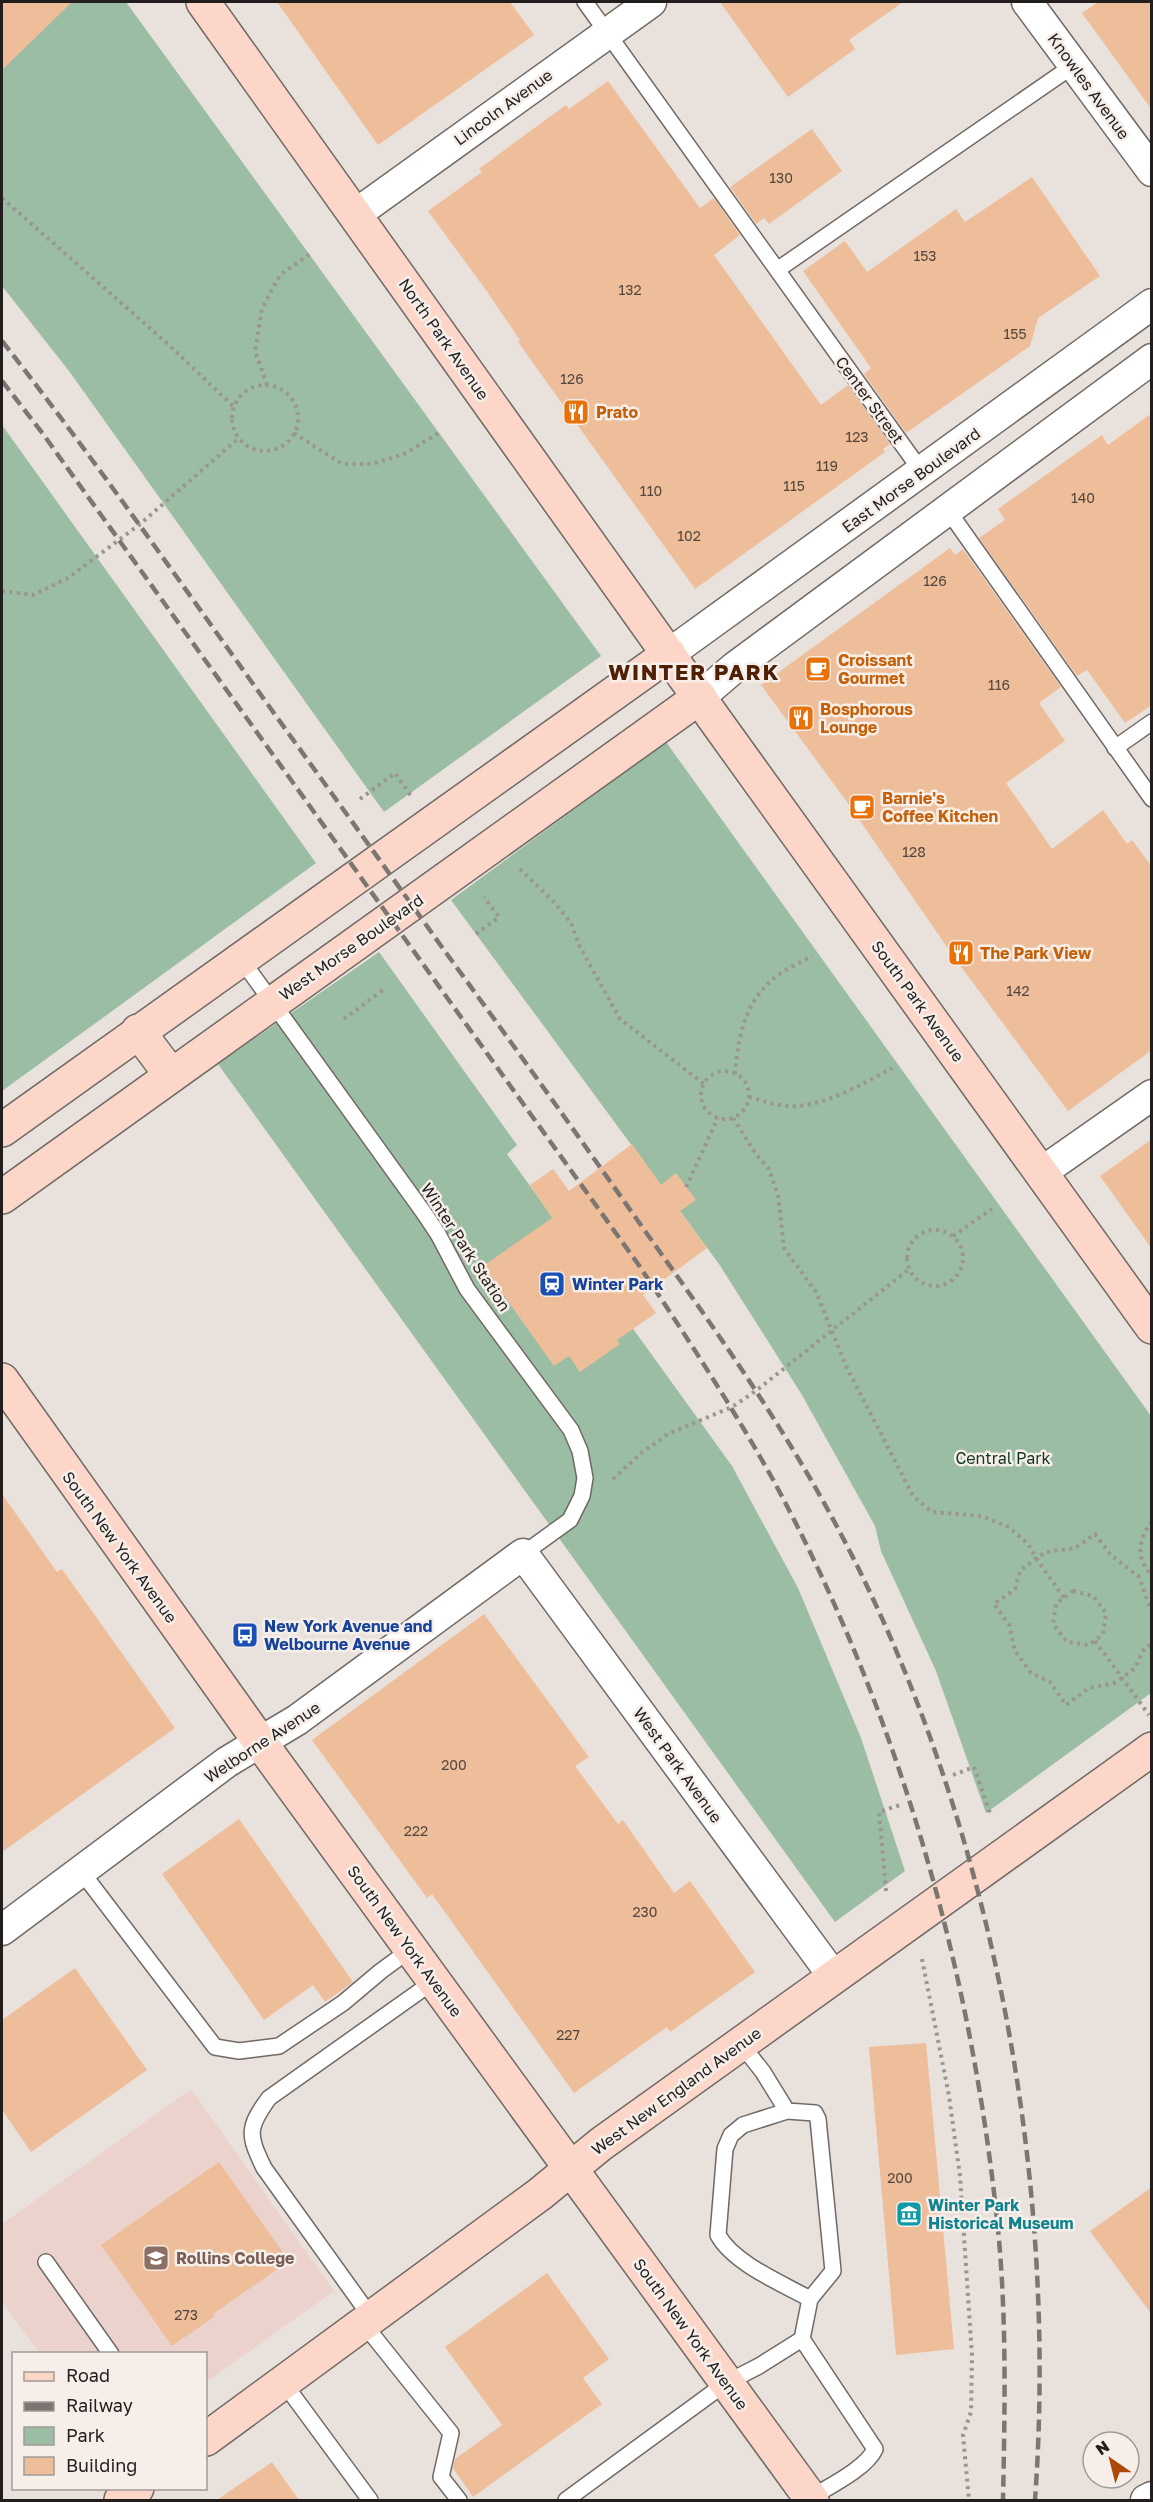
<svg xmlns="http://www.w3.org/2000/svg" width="1153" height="2502" font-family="'Golos Text',sans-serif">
	<rect width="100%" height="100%" fill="#e9e1db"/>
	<path fill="#ecd2cc" d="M191,2089L334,2291L206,2382V2354L39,2353L2,2301V2224Z"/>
	<path fill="#9abda3" d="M2,2H126L601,656L384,812L69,371L2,286Z
		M2,425L316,863L2,1091Z
		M666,742L1151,1416V1693L986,1813L936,1671L881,1551L875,1526L802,1395L719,1264L451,900Z
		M379,952L517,1145L507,1154L732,1466L798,1588L861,1738L905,1871L835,1922L218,1064Z"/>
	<path fill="#eebe9b" d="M2,2H72L2,70Z
		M277,2H510L534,35L378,145Z
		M720,2H903L849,40L855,49L788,97Z
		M1098,2H1152V110L1082,13Z
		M608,81L700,208L714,198L740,235L714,255L821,405L848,385L890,444L883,449L885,452L695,589L518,342L520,340L483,286L428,211L482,172L479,169L522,137L566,105L569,109Z
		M812,129L842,171L769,224L764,218L756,224L730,187Z
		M1032,177L1100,276L1038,318L1030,346L906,433L864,374L871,368L803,271L845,241L867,272L956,209L965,222Z
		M1152,413V705L1125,723L1087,670L1077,676L979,538L1005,520L998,509L1102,435L1108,445Z
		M950,548L955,555L963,549L1061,687L1039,703L1065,741L1006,783L1052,849L1103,810L1127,844L1132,840L1152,867V1050L1068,1111L956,960L847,802L761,685Z
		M1152,1139V1249L1100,1176Z
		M632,1144L661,1185L676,1173L696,1200L680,1211L707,1248L643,1295L656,1313L617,1340L620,1344L580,1372L569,1356L554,1366L483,1266L552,1218L530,1185L553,1169L569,1191Z
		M2,1494L57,1572L62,1569L175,1728L2,1852Z
		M484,1614L589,1757L575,1766L618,1824L623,1820L674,1893L690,1881L755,1972L670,2032L667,2027L574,2093L432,1894L427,1898L312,1740Z
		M239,1819L353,1982L325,2002L313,1985L264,2020L162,1874Z
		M75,1968L147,2070L31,2152L2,2110V2020Z
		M926,2043L954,2349L896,2355L869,2047Z
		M219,2162L289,2261L213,2314L215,2316L172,2346L101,2245Z
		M1152,2187V2315L1090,2231Z
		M547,2273L609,2359L583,2378L602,2404L473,2497L453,2468L455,2459L502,2425L445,2347Z
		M272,2462L299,2500H217Z"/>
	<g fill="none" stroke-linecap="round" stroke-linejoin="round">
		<defs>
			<path id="lane" d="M585,2L922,472
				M777,270L1074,65
				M947,509L1152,799
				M1115,748L1152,722
				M241,959L424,1213L438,1234L467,1289L571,1430L580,1451L585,1478L582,1496L570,1520L523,1554
				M81,1871L215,2047L239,2051L279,2046L343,2003L381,1971L411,1949
				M741,2044L763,2072L787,2111
				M46,2262L111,2354
				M371,2317L264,2168C248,2135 247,2128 269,2098L434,1981
				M363,2323L451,2433L441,2477L459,2500
				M802,2339L810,2299L833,2271L818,2119L815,2113L787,2111L743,2125L731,2135L725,2149L718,2235C733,2263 783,2284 810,2299
				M283,2382L370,2500
				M566,2500L726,2383L759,2366L802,2339L875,2449C867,2468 828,2487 810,2498"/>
			<path id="street" d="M1027,2L1152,171
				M356,214L651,2
				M669,654L1152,304
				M700,697L735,667L1152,359
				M1042,1172L1152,1095
				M2,1930L227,1762L297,1720L523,1554L834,1977
				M1146,2500L1152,2497"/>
			<path id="secondary" d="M203,2L718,724L1152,1327
				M138,1031L171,1075
				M2,1130L669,654
				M2,1197L700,697
				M2,1380L260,1742L812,2500
				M206,2439L540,2194L601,2144L1152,1749
				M121,2500L137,2488"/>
		</defs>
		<use href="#lane" stroke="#706965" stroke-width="18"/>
		<use href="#street" stroke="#706965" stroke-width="33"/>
		<use href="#secondary" stroke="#706965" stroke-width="36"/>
		<path stroke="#9b9591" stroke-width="4" stroke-dasharray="3 4.5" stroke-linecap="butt" d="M2,198L169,345L234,407
			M267,385L255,351L262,308L280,275L310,254
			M232 418a33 33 0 1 1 66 0a33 33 0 1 1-66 0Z
			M294,433L342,464H372L404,454L439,433
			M2,591L33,595L68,578L139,525L239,438
			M360,799L395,773L411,796
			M520,869L554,902L571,923L580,947L620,1019L704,1084
			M476,934L499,917L484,897
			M344,1019L383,990
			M701 1095a24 24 0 1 1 48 0a24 24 0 1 1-48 0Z
			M735,1074C738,1039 744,1004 772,980C783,970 799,963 812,956
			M749,1097C761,1100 774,1105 786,1106C820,1109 863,1084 892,1068
			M733,1118L756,1154L769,1169L778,1195L784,1248L816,1292L846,1366L913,1496L932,1512L982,1516L1009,1527L1028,1544L1036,1558L1064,1598
			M686,1187L718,1118
			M907 1258a28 28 0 1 1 56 0a28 28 0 1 1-56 0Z
			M953,1236L992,1209
			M613,1479L640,1454L668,1434L732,1407L757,1390L909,1269
			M1152,1522C1138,1538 1135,1559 1152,1575
			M1073,1591L1093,1596L1106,1613L1103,1634L1089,1645L1067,1642L1053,1624L1056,1604Z
			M1152,1613L1139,1577L1111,1555L1095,1534L1075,1548L1046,1552L1036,1558L1020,1571L1015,1589L994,1604L1009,1625L1015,1651L1031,1673L1050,1682L1066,1705L1089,1688L1114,1683L1122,1678L1135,1668L1144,1649L1152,1644
			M1095,1641L1149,1715
			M953,1775L974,1767L991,1816
			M886,1891L879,1812L900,1805
			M922,1959L949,2096L960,2176L972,2356L971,2412L963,2435L969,2500"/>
		<use href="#lane" stroke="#fff" stroke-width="15"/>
		<use href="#street" stroke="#fff" stroke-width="30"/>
		<use href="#secondary" stroke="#fcd7c9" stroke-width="33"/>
		<path stroke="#7c7673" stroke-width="4.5" stroke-dasharray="12 6" stroke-linecap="butt" d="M2,341C78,438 149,538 221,639C295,743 370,846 444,950C512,1043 579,1137 645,1231C710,1322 774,1412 828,1510C989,1803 1059,2168 1035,2500
			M2,381L43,434L638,1264C684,1333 730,1403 771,1476C894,1702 968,1955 996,2210C1007,2306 1005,2404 1003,2500"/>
	</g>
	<defs>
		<symbol id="restaurant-square" viewBox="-11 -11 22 22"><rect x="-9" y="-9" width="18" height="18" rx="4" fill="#e8710a" stroke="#f6eee9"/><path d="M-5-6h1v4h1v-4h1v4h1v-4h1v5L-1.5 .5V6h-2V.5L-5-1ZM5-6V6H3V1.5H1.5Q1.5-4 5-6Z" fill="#fff"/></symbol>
		<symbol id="cafe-square" viewBox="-11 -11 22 22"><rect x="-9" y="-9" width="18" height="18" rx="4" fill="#e8710a" stroke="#f6eee9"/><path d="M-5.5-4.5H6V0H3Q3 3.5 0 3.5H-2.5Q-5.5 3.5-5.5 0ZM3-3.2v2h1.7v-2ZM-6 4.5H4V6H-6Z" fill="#fff"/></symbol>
		<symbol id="station-square" viewBox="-11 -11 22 22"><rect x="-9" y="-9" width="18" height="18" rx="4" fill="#1a4fb4" stroke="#f6eee9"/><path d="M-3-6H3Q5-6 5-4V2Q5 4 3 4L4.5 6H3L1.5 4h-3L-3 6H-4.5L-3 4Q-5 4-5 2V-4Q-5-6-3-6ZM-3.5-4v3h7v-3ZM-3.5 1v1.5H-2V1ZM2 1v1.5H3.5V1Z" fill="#fff"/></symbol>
		<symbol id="bus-square" viewBox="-11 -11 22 22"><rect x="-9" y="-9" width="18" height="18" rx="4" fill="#1a4fb4" stroke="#f6eee9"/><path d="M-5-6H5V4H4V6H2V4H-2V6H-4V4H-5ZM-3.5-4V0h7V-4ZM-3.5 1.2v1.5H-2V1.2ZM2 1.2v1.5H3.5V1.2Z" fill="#fff"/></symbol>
		<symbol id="museum-square" viewBox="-11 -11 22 22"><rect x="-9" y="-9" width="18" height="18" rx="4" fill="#0f9aa8" stroke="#f6eee9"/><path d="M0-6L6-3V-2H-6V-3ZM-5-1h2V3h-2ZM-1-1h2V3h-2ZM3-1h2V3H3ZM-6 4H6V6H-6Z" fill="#fff"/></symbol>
		<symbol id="university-square" viewBox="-11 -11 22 22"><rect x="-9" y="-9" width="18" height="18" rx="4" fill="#8d6e63" stroke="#f6eee9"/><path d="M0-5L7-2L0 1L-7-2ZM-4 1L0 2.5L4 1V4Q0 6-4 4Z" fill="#fff"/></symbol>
	</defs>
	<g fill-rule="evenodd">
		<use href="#restaurant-square" x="561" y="397" width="30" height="30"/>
		<use href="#cafe-square" x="803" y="654" width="30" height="30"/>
		<use href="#restaurant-square" x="786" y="703" width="30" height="30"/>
		<use href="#cafe-square" x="847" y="792" width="30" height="30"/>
		<use href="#restaurant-square" x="946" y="938" width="30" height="30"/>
		<use href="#station-square" x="537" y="1269" width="30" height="30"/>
		<use href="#bus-square" x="230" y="1620" width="30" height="30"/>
		<use href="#museum-square" x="894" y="2199" width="30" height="30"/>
		<use href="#university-square" x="141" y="2243" width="30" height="30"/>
	</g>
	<g text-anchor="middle" stroke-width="5" stroke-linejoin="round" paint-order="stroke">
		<g font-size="14" fill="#54463c">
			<text x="781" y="183">130</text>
			<text x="925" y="261">153</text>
			<text x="630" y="295">132</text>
			<text x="1015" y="339">155</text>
			<text x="572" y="384">126</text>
			<text x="857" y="442">123</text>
			<text x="827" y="471">119</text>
			<text x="794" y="491">115</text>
			<text x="651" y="496">110</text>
			<text x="1083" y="503">140</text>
			<text x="689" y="541">102</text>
			<text x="935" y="586">126</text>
			<text x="999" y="690">116</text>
			<text x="914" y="857">128</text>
			<text x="1018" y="996">142</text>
			<text x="454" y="1770">200</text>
			<text x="416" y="1836">222</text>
			<text x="645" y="1917">230</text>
			<text x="568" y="2040">227</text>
			<text x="900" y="2183">200</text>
			<text x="186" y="2320">273</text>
		</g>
		<g font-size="16" fill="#211e1d" stroke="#f6eee9">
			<text transform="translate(1089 86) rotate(54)" y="6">Knowles Avenue</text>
			<text transform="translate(503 107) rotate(-36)" y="6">Lincoln Avenue</text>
			<text transform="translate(444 339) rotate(55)" y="6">North Park Avenue</text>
			<text transform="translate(870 400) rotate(54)" y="6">Center Street</text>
			<text transform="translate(911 480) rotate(-36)" y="6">East Morse Boulevard</text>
			<text transform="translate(351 947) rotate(-35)" y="6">West Morse Boulevard</text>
			<text transform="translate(918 1001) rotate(54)" y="6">South Park Avenue</text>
			<text transform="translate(466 1247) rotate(57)" y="6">Winter Park Station</text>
			<text transform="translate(120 1547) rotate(54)" y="6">South New York Avenue</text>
			<text transform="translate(262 1742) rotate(-33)" y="6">Welborne Avenue</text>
			<text transform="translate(678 1765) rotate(54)" y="6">West Park Avenue</text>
			<text transform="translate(405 1941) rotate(54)" y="6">South New York Avenue</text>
			<text transform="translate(676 2091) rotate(-36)" y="6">West New England Avenue</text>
			<text transform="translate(691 2334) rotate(54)" y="6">South New York Avenue</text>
		</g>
		<g font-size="16" font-weight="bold" fill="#c56008" stroke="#f6eee9" text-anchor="start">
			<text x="596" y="418">Prato</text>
			<text x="838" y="666">Croissant<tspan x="838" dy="18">Gourmet</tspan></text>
			<text x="820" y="715">Bosphorous<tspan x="820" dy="18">Lounge</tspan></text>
			<text x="882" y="804">Barnie's<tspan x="882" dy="18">Coffee Kitchen</tspan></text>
			<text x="980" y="959">The Park View</text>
		</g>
		<g font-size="16" font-weight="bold" fill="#164399" stroke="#f6eee9" text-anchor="start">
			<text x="572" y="1290">Winter Park</text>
			<text x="264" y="1632">New York Avenue and<tspan x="264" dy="18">Welbourne Avenue</tspan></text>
		</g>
		<g font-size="16" fill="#10371f" stroke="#f6eee9">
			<text x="1003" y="1464">Central Park</text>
		</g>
		<g font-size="16" font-weight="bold" fill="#0d838f" stroke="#f6eee9" text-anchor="start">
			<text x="928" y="2211">Winter Park<tspan x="928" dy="18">Historical Museum</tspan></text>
		</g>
		<g font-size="16" font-weight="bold" fill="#785e54" stroke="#f6eee9" text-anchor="start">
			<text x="176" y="2264">Rollins College</text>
		</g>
		<g font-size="22" font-weight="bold" letter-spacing="1.5" fill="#502006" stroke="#f6eee9">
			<text x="694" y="680">WINTER PARK</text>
		</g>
	</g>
	<rect width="1153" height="2502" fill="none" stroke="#211e1d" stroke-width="6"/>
	<rect x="12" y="2352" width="195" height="138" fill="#f6eee9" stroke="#a19b97" stroke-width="1.5"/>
	<rect x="24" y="2372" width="30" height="9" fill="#fcd7c9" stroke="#a19b97" stroke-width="1.5"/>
	<text x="66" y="2382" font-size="18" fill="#211e1d">Road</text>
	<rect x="24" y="2402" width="30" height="9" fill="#7c7673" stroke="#a19b97" stroke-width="1.5"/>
	<text x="66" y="2412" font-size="18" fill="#211e1d">Railway</text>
	<rect x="24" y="2427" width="30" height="18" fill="#9abda3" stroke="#a19b97" stroke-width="1.5"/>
	<text x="66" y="2442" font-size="18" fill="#211e1d">Park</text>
	<rect x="24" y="2457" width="30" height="18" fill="#eebe9b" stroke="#a19b97" stroke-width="1.5"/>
	<text x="66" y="2472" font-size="18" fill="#211e1d">Building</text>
	<g transform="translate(1111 2460) rotate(325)"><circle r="28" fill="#f6eee9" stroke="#a19b97" stroke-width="1.5"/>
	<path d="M0-4.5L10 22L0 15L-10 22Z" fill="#ab490b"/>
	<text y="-9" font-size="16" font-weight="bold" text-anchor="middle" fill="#211e1d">N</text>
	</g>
</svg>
